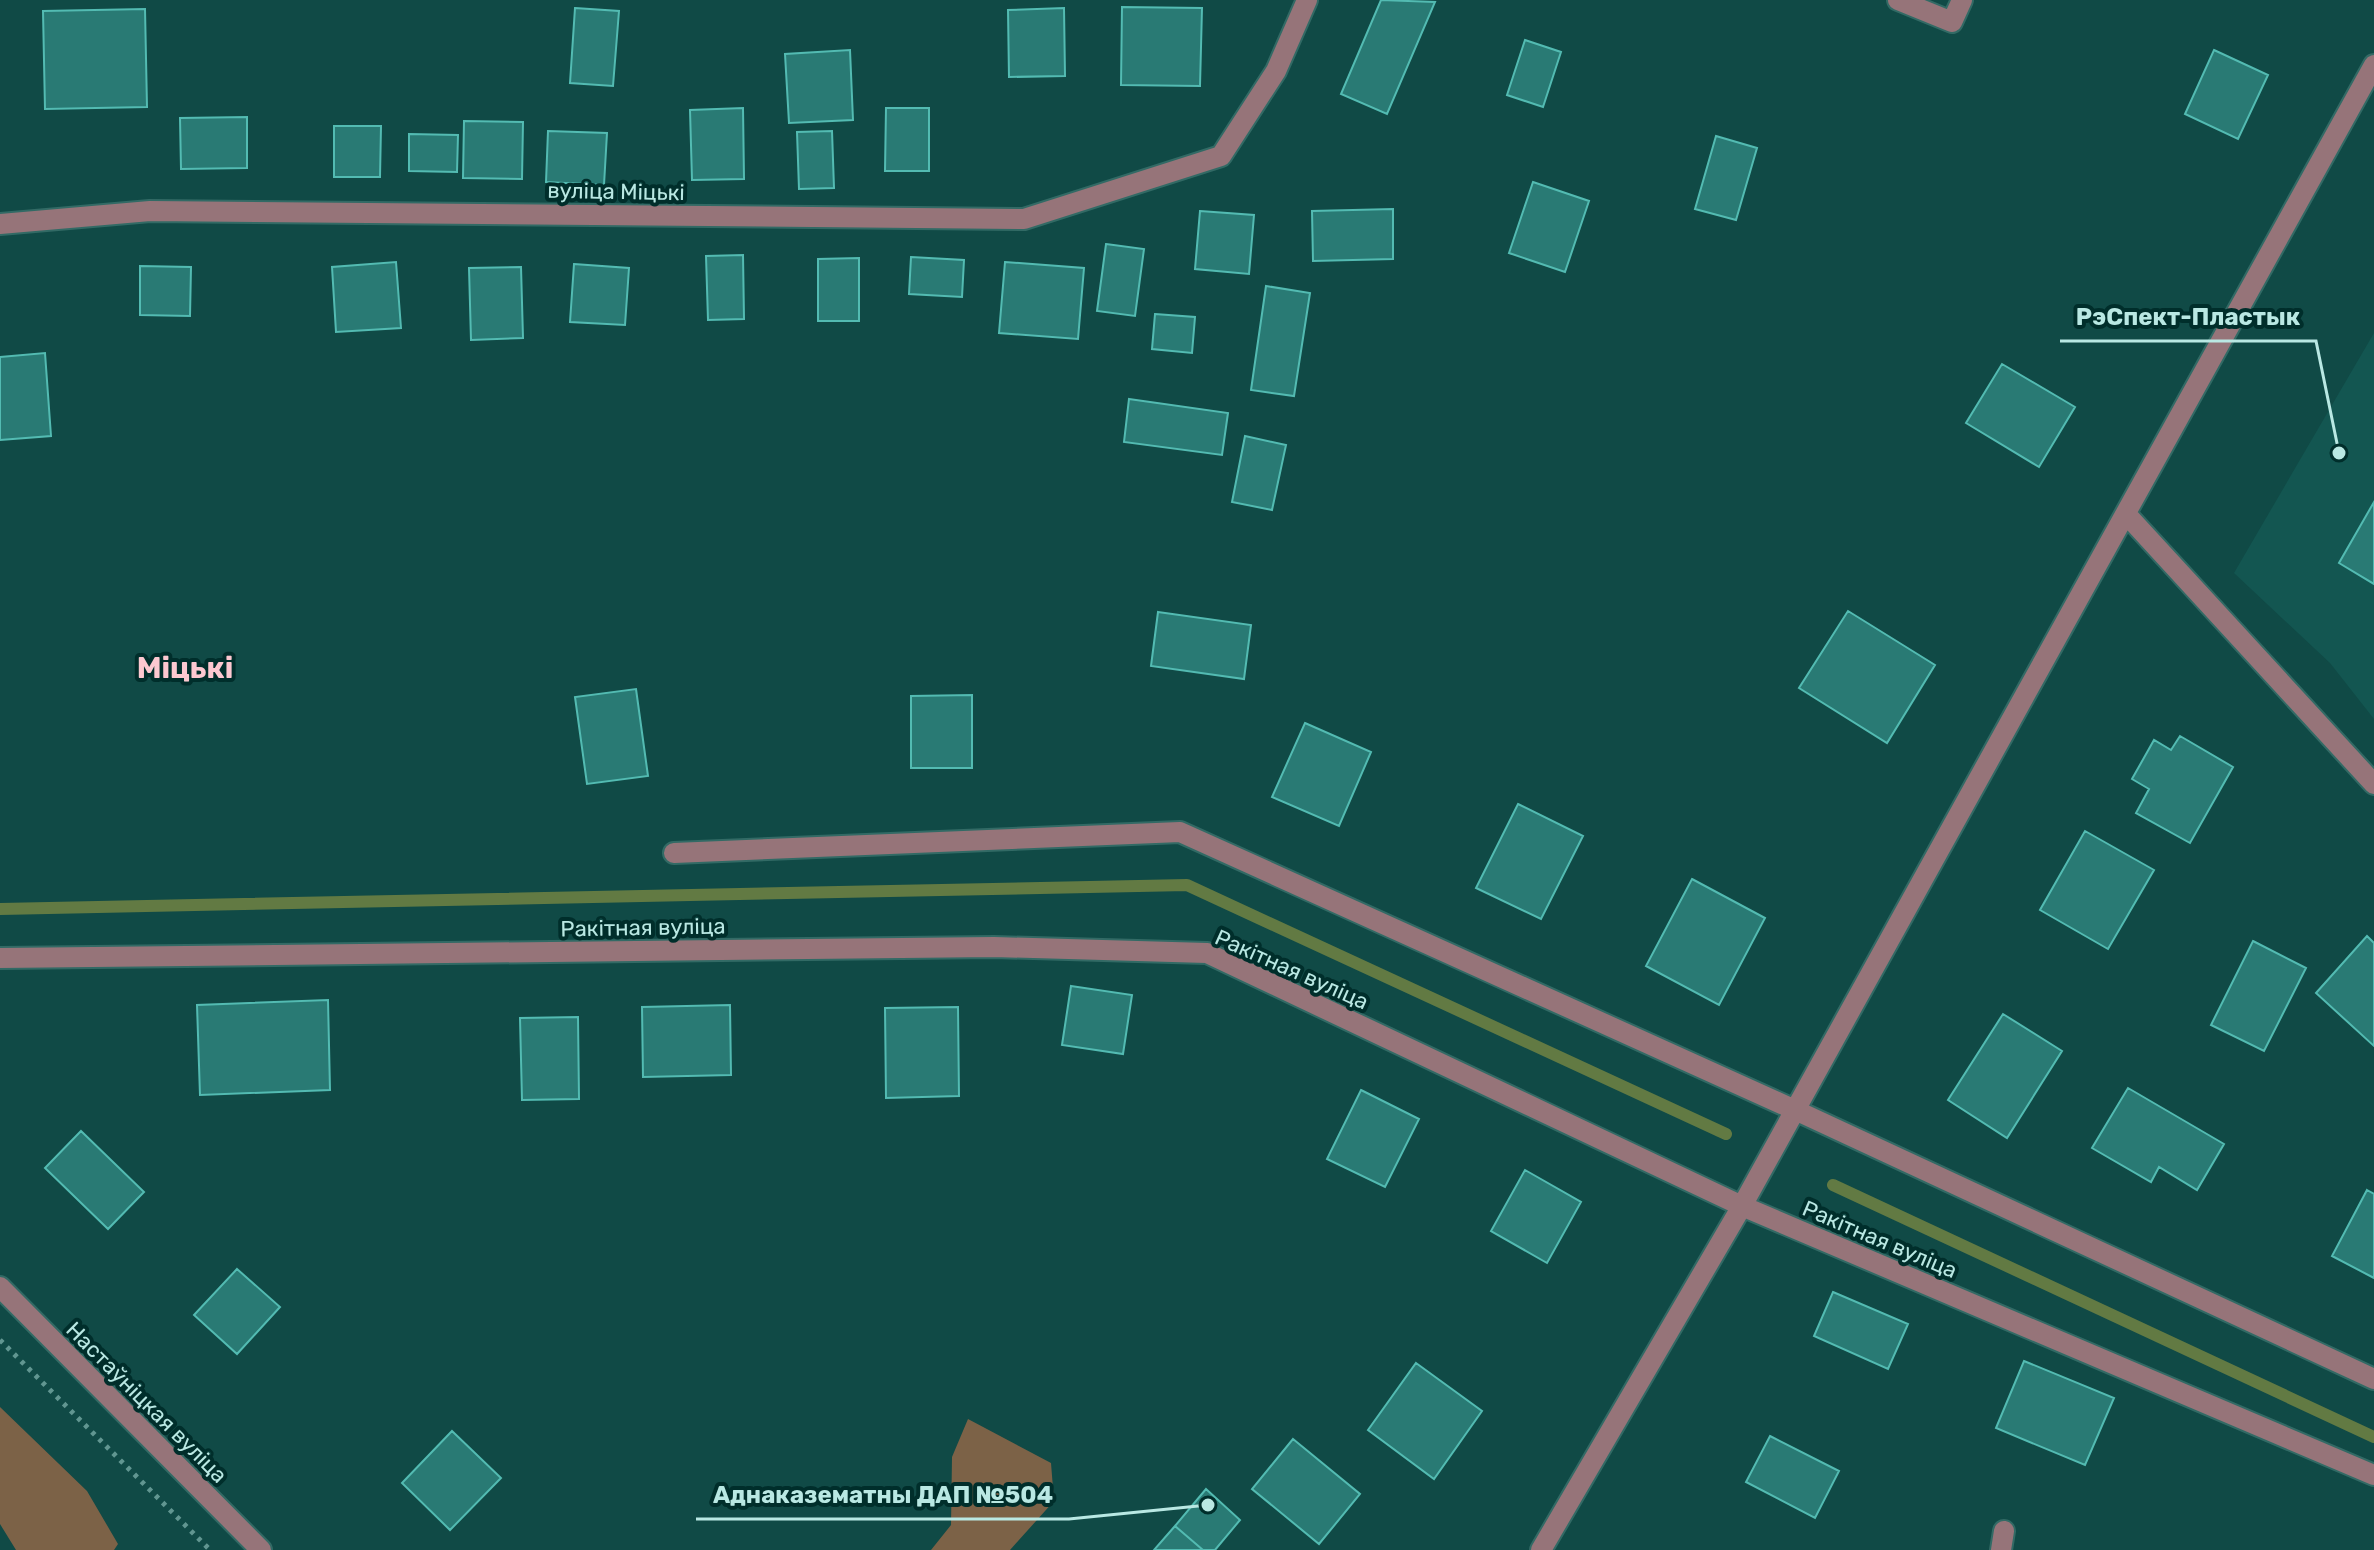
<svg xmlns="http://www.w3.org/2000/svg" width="2374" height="1550" font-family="Rubik,sans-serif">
	<rect width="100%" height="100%" fill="#104a46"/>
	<path fill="#135651" d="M2374,333V719L2330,663L2234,573Z"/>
	<path fill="#7c6247" d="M0,1407L87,1491L118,1544L114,1550H16L0,1524Z
		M968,1419L1051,1463L1054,1501L1010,1550H931L951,1525L952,1457Z"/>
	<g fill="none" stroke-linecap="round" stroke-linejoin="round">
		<path stroke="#627a43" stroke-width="12" d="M0,909L1187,885L1726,1134
			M1833,1185L2374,1437"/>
	</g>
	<path fill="#297a74" stroke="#53bbb2" stroke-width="2" d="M1381,0L1435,2L1387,114L1341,94Z
		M1122,7L1202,8L1200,86L1121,85Z
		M575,8L619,11L613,86L570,83Z
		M1064,8L1065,76L1009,77L1008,10Z
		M145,9L147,107L45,109L43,11Z
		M1525,40L1561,52L1543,107L1507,95Z
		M850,50L853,120L789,123L785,54Z
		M2214,50L2268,75L2238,139L2185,114Z
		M743,108L744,179L692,180L690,110Z
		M886,108H929V171H885Z
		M247,117V168L181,169L180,118Z
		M464,121L523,122L522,179L463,178Z
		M334,126H381L380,177H334Z
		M548,131L607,133L604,185L546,182Z
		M832,131L834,188L799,189L797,132Z
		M409,134L458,135L457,172L409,171Z
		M1716,136L1757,148L1736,220L1695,209Z
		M1533,182L1589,201L1565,272L1509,253Z
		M1393,209V259L1313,261L1312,211Z
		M1200,211L1254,215L1249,274L1195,269Z
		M1106,244L1144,249L1135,316L1097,311Z
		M743,255L744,319L708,320L706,256Z
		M911,257L964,260L962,297L909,294Z
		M859,258V321H818V259Z
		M396,262L401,328L336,332L332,267Z
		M1005,262L1084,268L1078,339L999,333Z
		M574,264L629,268L625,325L570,322Z
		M140,266L191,267L190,316L140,315Z
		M521,267L523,338L471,340L469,268Z
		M1266,286L1310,293L1294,396L1251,390Z
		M1155,314L1195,317L1192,353L1152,349Z
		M45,353L51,436L0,440V357Z
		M2002,364L2075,407L2039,467L1966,423Z
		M1129,399L1228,413L1222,455L1124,442Z
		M1245,436L1286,445L1272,510L1232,502Z
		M2374,502V584L2339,563Z
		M1848,611L1935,665L1887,743L1799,688Z
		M1158,612L1251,625L1244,679L1151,666Z
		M636,689L648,776L587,784L575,697Z
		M972,695V768H911V696Z
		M1305,723L1371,752L1339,826L1272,797Z
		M2180,736L2233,767L2190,843L2136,813L2149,789L2132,779L2154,740L2171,750Z
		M1518,804L1583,836L1541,919L1476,888Z
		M2085,831L2154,870L2108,949L2040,910Z
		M1692,879L1765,918L1719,1005L1646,966Z
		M2367,936L2374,943V1046L2316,993Z
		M2253,941L2306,968L2264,1051L2211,1025Z
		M1071,986L1132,995L1123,1054L1062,1045Z
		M328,1000L330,1090L200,1095L197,1005Z
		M730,1005L731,1075L643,1077L642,1007Z
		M958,1007L959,1096L886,1098L885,1008Z
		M2003,1014L2062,1051L2007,1138L1948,1100Z
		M578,1017L579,1099L522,1100L520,1018Z
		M2128,1088L2224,1144L2197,1190L2159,1167L2151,1182L2092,1148Z
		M1361,1090L1419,1119L1385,1187L1327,1159Z
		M81,1131L144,1192L108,1229L45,1168Z
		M1525,1170L1581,1202L1547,1263L1491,1231Z
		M2367,1190L2374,1194V1278L2332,1256Z
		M237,1269L280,1307L237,1354L194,1315Z
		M1833,1292L1908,1324L1888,1369L1814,1336Z
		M2024,1361L2114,1398L2085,1465L1996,1428Z
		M1416,1363L1482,1411L1434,1479L1368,1430Z
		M452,1431L501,1478L450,1530L402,1483Z
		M1770,1436L1839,1471L1815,1518L1746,1482Z
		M1293,1439L1360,1494L1319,1544L1252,1489Z
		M1206,1489L1240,1520L1215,1550H1203L1175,1526Z
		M1175,1526L1203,1550H1154Z"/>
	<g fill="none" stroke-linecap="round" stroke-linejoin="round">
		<defs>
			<path id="minor" d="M1898,0L1952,22L1962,0
				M0,224L150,211L1024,219L1221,156L1276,71L1307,0
				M2126,514L2374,784
				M674,853L1180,832L1795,1110L2374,1379
				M0,958L994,947L1207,953L1742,1206L2374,1475
				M0,1287L261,1550
				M1541,1550L1742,1206L2374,65
				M2001,1550L2004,1531"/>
		</defs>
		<use href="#minor" stroke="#326a65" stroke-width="24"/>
		<path stroke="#619691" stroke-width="5" stroke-dasharray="4 6" stroke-linecap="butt" d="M0,1340L210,1550"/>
		<use href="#minor" stroke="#967479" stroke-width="20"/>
	</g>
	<g text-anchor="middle" stroke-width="8" stroke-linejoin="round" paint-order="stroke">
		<g font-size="22" fill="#b9e8e3" stroke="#002e2b">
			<text transform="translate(616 191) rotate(1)" y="8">вуліца Міцькі</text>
			<text transform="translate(643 927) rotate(-1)" y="8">Ракітная вуліца</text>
			<text transform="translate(1292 969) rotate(24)" y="8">Ракітная вуліца</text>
			<text transform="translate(1880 1239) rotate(23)" y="8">Ракітная вуліца</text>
			<text transform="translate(147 1402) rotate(45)" y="8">Настаўніцкая вуліца</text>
		</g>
		<g font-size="30" font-weight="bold" fill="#fcc8d0" stroke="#002e2b">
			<text x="185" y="678">Міцькі</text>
		</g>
	</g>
	<path fill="none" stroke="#b9e8e3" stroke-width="3" d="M2339 453L2316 341H2060M1208 1505L1069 1519H696"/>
	<g fill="#b9e8e3" stroke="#002e2b" stroke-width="3">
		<circle cx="2339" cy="453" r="8"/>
		<circle cx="1208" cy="1505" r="8"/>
	</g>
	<g font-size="24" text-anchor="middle" font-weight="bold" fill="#b9e8e3" stroke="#002e2b" stroke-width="8" stroke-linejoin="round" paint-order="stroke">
		<text x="2188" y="325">РэСпект-Пластык</text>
		<text x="883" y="1503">Аднаказематны ДАП №504</text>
	</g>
</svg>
